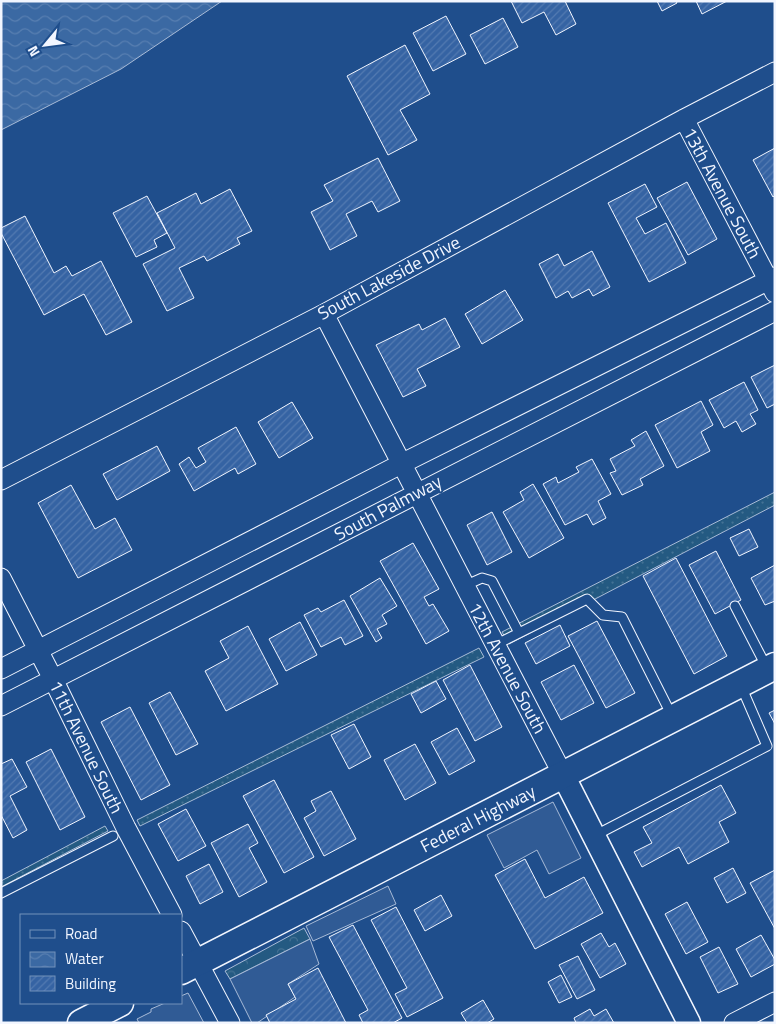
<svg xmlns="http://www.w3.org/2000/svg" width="776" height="1024" font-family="'Titillium Web',sans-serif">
	<defs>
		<pattern id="grass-dots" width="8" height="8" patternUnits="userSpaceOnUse" patternTransform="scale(1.25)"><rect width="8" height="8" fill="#245a82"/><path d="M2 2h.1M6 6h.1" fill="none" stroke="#447295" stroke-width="1.8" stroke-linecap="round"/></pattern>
		<pattern id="forest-crowns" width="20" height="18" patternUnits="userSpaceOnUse" patternTransform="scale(1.25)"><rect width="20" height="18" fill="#245a82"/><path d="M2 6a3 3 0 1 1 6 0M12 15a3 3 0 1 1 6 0" fill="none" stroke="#447295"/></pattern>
		<pattern id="water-waves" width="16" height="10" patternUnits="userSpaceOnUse" patternTransform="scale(1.25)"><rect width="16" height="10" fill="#3b69a3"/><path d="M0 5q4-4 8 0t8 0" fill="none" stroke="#587fb1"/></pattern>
		<pattern id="building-hatch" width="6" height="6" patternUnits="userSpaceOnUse" patternTransform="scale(1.25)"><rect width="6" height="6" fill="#3563a3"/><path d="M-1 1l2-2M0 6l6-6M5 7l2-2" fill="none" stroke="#537ab1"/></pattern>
	</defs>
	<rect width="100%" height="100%" fill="#1f4e8c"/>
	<path fill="url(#grass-dots)" stroke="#a8bbd7" d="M775,492V505L509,644L502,632Z
		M479,648L484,657L140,826L137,820Z
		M105,826L108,831L1,887V881Z"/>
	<path fill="url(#forest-crowns)" stroke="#a8bbd7" d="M304,928L310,939L230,979L225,971Z"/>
	<path fill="#305b95" stroke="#a8bbd7" d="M553,802L581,858L549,874L537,850L504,868L487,835Z
		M388,886L396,904L313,941L306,926Z
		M310,939L319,964L288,984L295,997L257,1023H252L230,979Z
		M188,993L204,1023H139L137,1019L151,1012V1009L165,1003H181V996Z"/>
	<path fill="url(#water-waves)" stroke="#a8bbd7" d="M1,1H222L121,69L1,130Z"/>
	<path fill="url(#building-hatch)" stroke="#f2f6ff" d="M511,1H565L576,24L556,35L544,12L522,23Z
		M657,1H676L677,3L662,11Z
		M696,1H727L702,14Z
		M446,16L466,54L433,71L413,33Z
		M503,18L518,47L485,64L470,35Z
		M405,45L430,94L400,110L417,140L388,155L347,76Z
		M775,148V195L773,197L753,160Z
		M378,158L400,201L378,212L372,201L346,214L357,236L330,250L311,212L333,201L324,185Z
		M687,182L717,239L688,255L657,198Z
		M645,184L657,207L636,218L645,234L666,223L686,263L649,282L608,203Z
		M230,189L252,231L237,238L240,244L207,261L204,256L179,268L194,298L167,311L143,264L175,248L157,213L196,193L201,204Z
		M147,196L167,233L154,240L157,247L136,257L113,213Z
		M25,216L54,273L66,266L72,276L101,261L132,322L106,335L84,294L44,315L1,233V228Z
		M592,251L610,287L593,296L589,289L572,298L568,291L556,298L539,264L558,254L564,266Z
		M505,290L523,320L482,344L465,314Z
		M445,318L460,347L417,369L426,386L403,397L376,345L419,324L422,330Z
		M775,365V404L767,408L751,377Z
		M744,382L758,410L750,414L756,424L742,432L736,421L724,428L709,400Z
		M701,401L713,425L701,432L710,451L677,468L655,425Z
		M292,402L313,438L279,458L258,422Z
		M236,427L256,464L238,474L235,468L194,491L179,464L189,457L196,468L206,462L198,448Z
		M646,431L664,466L640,479L643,485L622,495L610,473L616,471L610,459L635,446L631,440Z
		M157,446L170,471L117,500L103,474Z
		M592,459L611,494L598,501L606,518L593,525L587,514L565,525L543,484L556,477L558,483L579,472L576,467Z
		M533,484L564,538L529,558L503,512L524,500L520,492Z
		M71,485L95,529L115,518L132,550L78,578L38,503Z
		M492,512L512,552L487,565L467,525Z
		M749,529L758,547L739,556L730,538Z
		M413,543L439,589L424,597L429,606L433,604L449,631L426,644L380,561Z
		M716,551L741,600L715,614L689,565Z
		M676,558L727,656L694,674L643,576Z
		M775,565V601L765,605L751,578Z
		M380,578L397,606L382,615L387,624L377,629L382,638L376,642L350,596Z
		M344,600L363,636L345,645L341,637L321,647L304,615L318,608L321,612Z
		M597,621L635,693L606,708L568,636Z
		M300,622L317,655L286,671L269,639Z
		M560,625L570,646L536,664L525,643Z
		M248,626L278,684L226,711L205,671L229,658L220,641Z
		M470,665L502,727L475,741L443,680Z
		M574,665L594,703L561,720L541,682Z
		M436,681L446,699L421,713L411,694Z
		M170,692L198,744L176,755L149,703Z
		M130,707L170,785L141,800L101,722Z
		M775,710V724L769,713Z
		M354,724L371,757L349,769L331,735Z
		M457,728L475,761L449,775L431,742Z
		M415,744L436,783L405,800L384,760Z
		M51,749L85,817L60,830L26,762Z
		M12,759L27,787L10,796L27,830L13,838L1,815V764Z
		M274,780L314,857L284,873L243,796Z
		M721,785L736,813L719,822L729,842L688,864L679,847L642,867L634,852L652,843L643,827Z
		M331,791L356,839L324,856L304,818L316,811L311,801Z
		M186,809L206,846L178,861L158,824Z
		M248,824L258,843L249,848L267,882L239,897L211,843Z
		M525,859L545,898L584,877L603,913L535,949L495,875Z
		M209,864L223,892L200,904L186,876Z
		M733,868L746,893L727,903L714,878Z
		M775,870V929L750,883Z
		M441,895L452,916L425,931L414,910Z
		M687,902L708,942L686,954L665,914Z
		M396,907L443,998L407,1017L395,994L407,988L371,920Z
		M353,925L402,1018L393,1023H363L359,1015L368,1010L329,937Z
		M601,933L609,947L615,943L626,964L600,978L581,944Z
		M761,935L775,960V964L751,977L736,949Z
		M719,947L738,984L718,993L700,957Z
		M578,956L595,990L577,999L559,965Z
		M318,968L346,1023H270L266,1015L296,999L288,984Z
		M561,975L572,997L559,1003L548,982Z
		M483,1000L494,1019L487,1023H467L461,1013Z
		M590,1009L594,1016L606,1009L614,1023H576L574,1018Z"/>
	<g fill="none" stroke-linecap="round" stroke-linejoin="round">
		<defs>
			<path id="service" d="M464,586L482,578L492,581L519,633
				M735,606L767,668
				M495,645L587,599L603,615L622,617L672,716
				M594,836L767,746L741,686
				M1,893L113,836"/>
			<path id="minor" d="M684,119L775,293
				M324,314L563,775
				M1,480L324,314L684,119L775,72
				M1,578L53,679L126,828L172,915
				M1,669L401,464L775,277
				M1,706L775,311
				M181,931L230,1023
				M734,1023L775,1002"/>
			<path id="tertiary" d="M563,775L689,1023"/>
			<path id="secondary" d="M181,971L775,666
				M81,1023L120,1003"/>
		</defs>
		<use href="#service" stroke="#f2f6ff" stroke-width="11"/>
		<use href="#minor" stroke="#f2f6ff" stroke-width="21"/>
		<use href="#tertiary" stroke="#f2f6ff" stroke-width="25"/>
		<use href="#secondary" stroke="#f2f6ff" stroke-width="29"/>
		<use href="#service" stroke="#1f4e8c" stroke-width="9"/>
		<use href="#minor" stroke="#1f4e8c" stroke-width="19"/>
		<use href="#tertiary" stroke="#1f4e8c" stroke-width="22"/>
		<use href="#secondary" stroke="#1f4e8c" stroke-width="26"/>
	</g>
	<g text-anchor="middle" stroke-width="4" stroke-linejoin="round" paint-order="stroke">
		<g font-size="18" fill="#f2f6ff" stroke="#1f4e8c">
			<text transform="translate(722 193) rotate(62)" y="6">13th Avenue South</text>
			<text transform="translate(389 278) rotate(-28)" y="6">South Lakeside Drive</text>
			<text transform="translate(388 508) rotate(-28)" y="6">South Palmway</text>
			<text transform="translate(507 668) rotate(62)" y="6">12th Avenue South</text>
			<text transform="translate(86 747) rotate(64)" y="6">11th Avenue South</text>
			<text transform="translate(478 819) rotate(-27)" y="6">Federal Highway</text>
		</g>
	</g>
	<rect width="776" height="1024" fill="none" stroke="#f2f6ff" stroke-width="5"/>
	<rect x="20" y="914" width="162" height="90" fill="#1f4e8c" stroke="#7391ba"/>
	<rect x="30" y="930" width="25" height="8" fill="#1f4e8c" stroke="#7391ba"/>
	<text x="65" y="939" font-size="15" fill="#f2f6ff">Road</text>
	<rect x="30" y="952" width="25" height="15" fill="url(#water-waves)" stroke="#7391ba"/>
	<text x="65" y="964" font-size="15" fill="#f2f6ff">Water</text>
	<rect x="30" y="976" width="25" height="15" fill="url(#building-hatch)" stroke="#7391ba"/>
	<text x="65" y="989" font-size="15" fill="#f2f6ff">Building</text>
	<g transform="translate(45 45) rotate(241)" stroke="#1f4e8c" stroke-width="4" paint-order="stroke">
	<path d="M0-4L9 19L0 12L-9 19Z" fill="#f2f6ff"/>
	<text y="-8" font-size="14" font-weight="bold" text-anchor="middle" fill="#f2f6ff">N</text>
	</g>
</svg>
